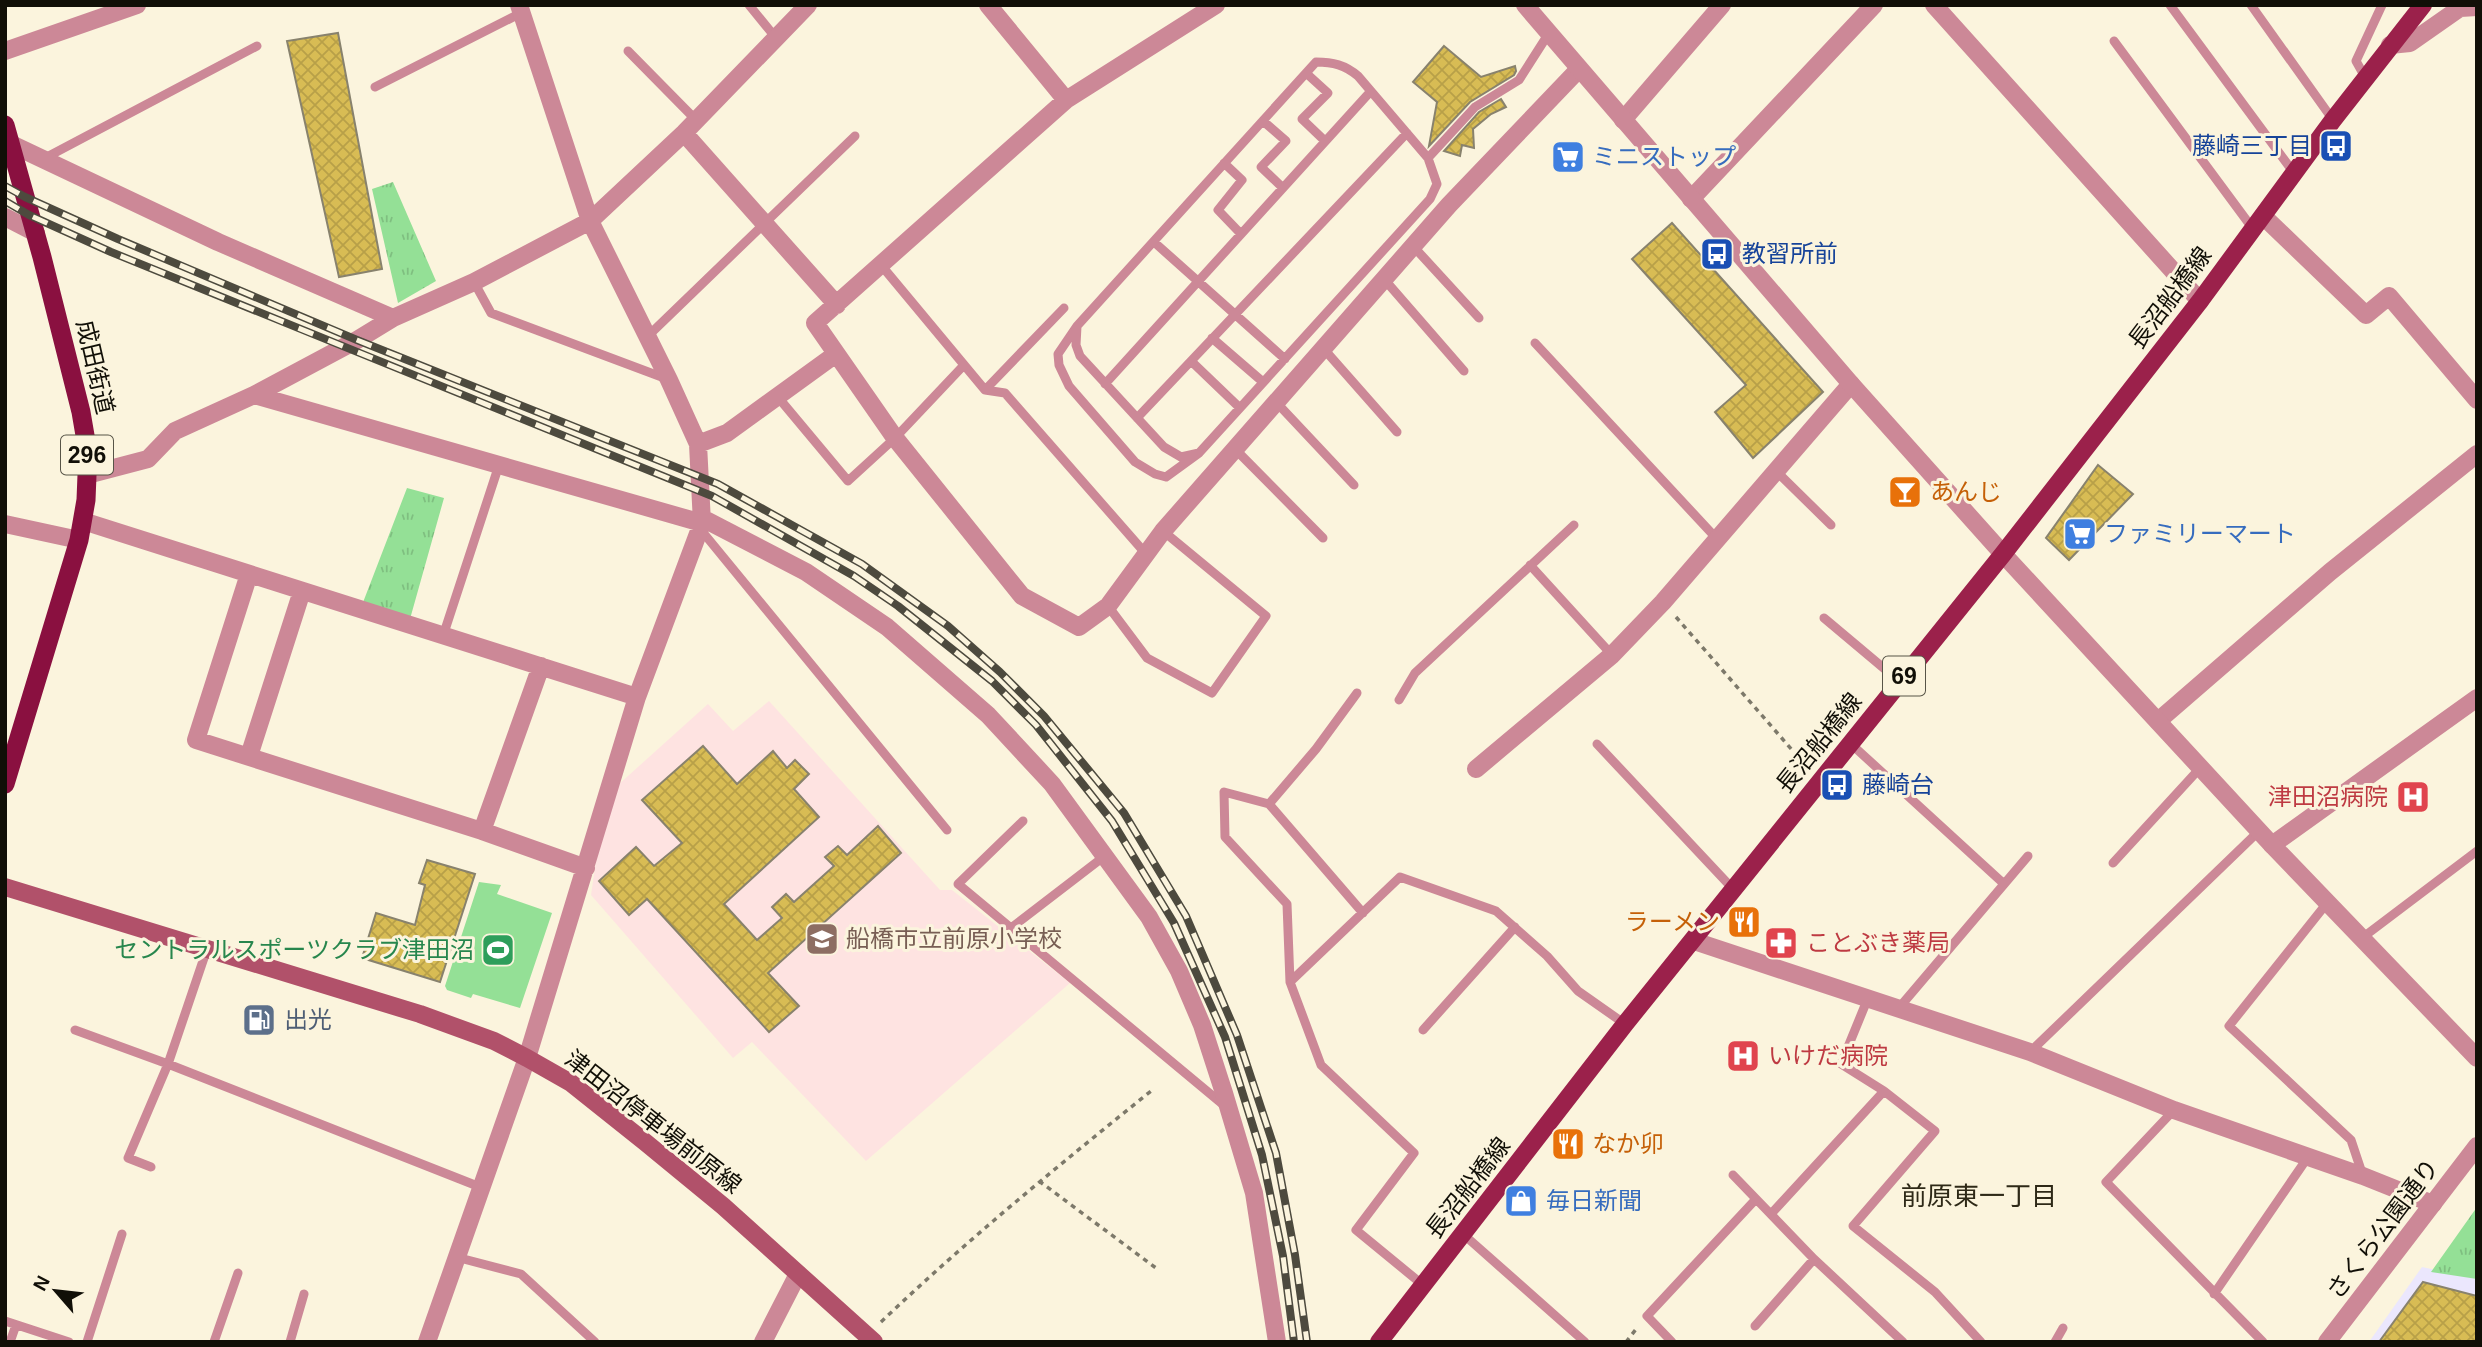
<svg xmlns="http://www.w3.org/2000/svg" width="2482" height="1347" font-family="Helvetica,'Noto Sans JP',sans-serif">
	<defs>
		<pattern id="grass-tufts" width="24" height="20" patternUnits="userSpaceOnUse" patternTransform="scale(1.75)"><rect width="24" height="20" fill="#94e096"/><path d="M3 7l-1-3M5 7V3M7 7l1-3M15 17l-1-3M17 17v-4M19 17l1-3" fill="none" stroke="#7fbf80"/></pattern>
		<pattern id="building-cross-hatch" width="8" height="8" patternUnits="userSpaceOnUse" patternTransform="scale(1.75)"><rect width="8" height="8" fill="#d8bc54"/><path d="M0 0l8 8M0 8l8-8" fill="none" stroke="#b8a048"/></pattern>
	</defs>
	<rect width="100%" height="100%" fill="#fbf4dd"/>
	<path fill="#ebe7fd" d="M2422,1267L2477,1279V1342H2369Z"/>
	<path fill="#fee3e1" d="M769,701L940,890H952L1070,983L866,1161L752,1042L733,1058L591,895L597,854L618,785L708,704L733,731Z"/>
	<path fill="url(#grass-tufts)" d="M393,182L436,281L398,303L372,189Z
		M407,488L444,498L410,619L362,605Z
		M2477,1207V1279L2431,1272Z"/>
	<path fill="#94e096" d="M479,882L501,885L497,894L552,913L520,1008L473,994L471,998L447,990L445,986Z"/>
	<path fill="url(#building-cross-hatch)" stroke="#88826d" stroke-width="2" d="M338,33L382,269L339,277L287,41Z
		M1444,46L1481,77L1515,66L1516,71L1514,75L1470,102L1429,146L1437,102L1413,82Z
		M1501,99L1506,107L1491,114L1473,129L1474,148L1462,145L1460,156L1444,151L1479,112Z
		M1672,223L1823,392L1753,458L1715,412L1746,385L1632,259Z
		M2098,465L2133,494L2069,560L2046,538Z
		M703,746L737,784L773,751L787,768L795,760L809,774L794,789L819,817L724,904L757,940L782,918L772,907L786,894L794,902L834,866L825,857L838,846L847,855L878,826L901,853L768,973L799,1006L769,1032L647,899L629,915L599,881L636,847L654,866L682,843L642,800Z
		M427,860L475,874L440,982L362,958L376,913L415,925L425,885L419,883Z
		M2423,1282L2477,1296V1342H2379Z"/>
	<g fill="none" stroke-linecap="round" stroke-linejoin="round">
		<path stroke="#7d796a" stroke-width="3.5" stroke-dasharray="5 5" stroke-linecap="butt" d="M1676,617L1807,767
			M1039,1181L1156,1268
			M881,1322C967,1240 1058,1166 1151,1091
			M1626,1342L1637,1328"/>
		<path stroke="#cc8897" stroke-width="9" d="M749,5L776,38
			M2170,5L2294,173
			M2251,5L2333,120
			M2114,41L2253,229
			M628,51L696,120
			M1306,73L1328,93L1302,119L1325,141
			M2365,77L2356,61L2382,5
			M375,87L521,13
			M1263,121L1286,141L1261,167L1283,188
			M45,158L257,46
			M1428,158L1475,107L1519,80L1549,33
			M1224,163L1242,180L1218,210L1241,234
			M1154,242L1285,359
			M1413,246L1479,318
			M881,265L985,390L1005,393L1146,554
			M1384,279L1464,371
			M474,282L491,313L667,379
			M1077,326L1076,345L1080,356L1164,447L1181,457L1199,453L1430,199L1437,184L1428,158L1358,76C1345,65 1333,62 1316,62L1077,326L1058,354L1059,365L1069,386L1135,462L1155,474L1166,477L1199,453
			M648,336L855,136
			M1212,338L1263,382
			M1535,343L1717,539
			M1323,348L1397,432
			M1191,361L1240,408
			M1105,384L1371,91
			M985,390L1064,308
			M777,396L848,481L895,438L964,365
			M1276,402L1354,485
			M1137,418L1407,133
			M1235,449L1323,538
			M1775,470L1831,525
			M701,530L947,830
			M1530,565L1612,655
			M1108,606L1147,658L1212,693L1266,616L1163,531
			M1824,618L1899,681
			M443,636L499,465
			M1399,700L1415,673L1574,525
			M1850,743L2003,883
			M1597,744L1733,889
			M1269,804L1316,749L1357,693
			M1023,821L958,884L1226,1107
			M2113,863L2201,767
			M2327,903L2229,1026L2351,1140L2363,1176
			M1363,913L1269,804L1224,792L1225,837L1287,904L1290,982L1321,1065L1414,1153L1356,1230L1423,1285
			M1011,928L1106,855
			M2362,938L2477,851
			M1290,982L1400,877L1496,911L1547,956L1578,991L1625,1024
			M1868,998L1841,1064L1884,1091L1935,1131L1853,1226L1935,1292L1981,1342
			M1898,1009L2028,856
			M75,1030L168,1064L480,1187
			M1423,1030L1515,927
			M2030,1052L2259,831
			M2174,1110L2106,1182L2263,1342
			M151,1167L128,1158L168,1064L207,949
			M1733,1175L1814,1259L1903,1342
			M1771,1214L1884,1091
			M1463,1234L1585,1342
			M456,1257L521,1274L595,1342
			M2214,1294L2308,1157
			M5,1321L69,1342
			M1755,1326L1814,1259
			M10,1342L16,1325
			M87,1342L122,1234
			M214,1342L238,1273
			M290,1342L304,1294
			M1672,1342L1647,1316L1756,1199
			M2055,1342L2063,1328"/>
		<path stroke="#cc8897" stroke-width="18" d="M988,5L1066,100
			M1216,5L1066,100L815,323L895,438L1022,596L1079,627L1108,606L1163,531L1449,205L1579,69
			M1934,5L2200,301
			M2390,45L2410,43L2460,8L2477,7
			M5,51L137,5
			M1623,120L1722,5
			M684,133L837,305
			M11,144L218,242L393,318
			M1691,199L1874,5
			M2263,216L2366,315L2389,296L2477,400
			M5,217L36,233
			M254,395L702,523
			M698,444L727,433L836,354
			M87,475L148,459L175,431L254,395L357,340L393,318L474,282L590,221L684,133L808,5
			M702,518L806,572L887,627L988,715L1052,784L1149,917L1179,971L1202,1025L1224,1093L1254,1193L1277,1342
			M83,521L637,697
			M5,524L79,540
			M249,574L196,740L482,831L586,868
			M2158,721L2330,572L2477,454
			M249,756L302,591
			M1476,769L1612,655L1663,602L1851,384
			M482,831L541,666
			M2272,845L2477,698
			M1694,941L2030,1052L2174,1110L2363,1176L2433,1204
			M427,1342L527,1058L637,697L702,523L698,444L669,380L590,221L519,5
			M763,1342L798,1274"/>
		<path stroke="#cc8897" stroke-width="18" d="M1525,5L1851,384L2003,554L2272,845L2477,1058
			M2327,1342L2477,1146"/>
		<path stroke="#b1516a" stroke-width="18" d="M5,887L420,1014L494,1041L527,1058L571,1083L645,1142L723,1206L874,1342"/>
		<path stroke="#9b214b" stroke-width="18" d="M1379,1342L1625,1024L2003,554L2200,301L2333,120L2423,5"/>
		<path stroke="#8a1040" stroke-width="19" d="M5,125L42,257L81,412L87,447V475L86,500L79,540L5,784"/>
		<defs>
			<path id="rail" d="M5,186L25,197L118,239L357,340L718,484L862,564L948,626L1000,672L1044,716L1124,813L1186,916L1237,1035L1276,1153L1295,1255L1307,1342
				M5,201L29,215L111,252L712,496L854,576L898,606L992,681L1036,725L1112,821L1174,923L1225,1037L1262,1155L1283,1256L1294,1342"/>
		</defs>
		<use href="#rail" stroke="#4d4a3e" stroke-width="8"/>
		<use href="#rail" stroke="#fbf4dd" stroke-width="5" stroke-dasharray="16" stroke-linecap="butt"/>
	</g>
	<defs>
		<symbol id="bus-square" viewBox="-11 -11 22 22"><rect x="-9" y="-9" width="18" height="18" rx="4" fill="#1a4fb4" stroke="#fbf4dd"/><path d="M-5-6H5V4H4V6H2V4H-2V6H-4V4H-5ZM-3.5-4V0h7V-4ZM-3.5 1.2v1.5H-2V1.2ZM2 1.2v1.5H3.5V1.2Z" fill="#fff"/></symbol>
		<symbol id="supermarket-square" viewBox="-11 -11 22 22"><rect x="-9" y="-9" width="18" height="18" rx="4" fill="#3f7fe0" stroke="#fbf4dd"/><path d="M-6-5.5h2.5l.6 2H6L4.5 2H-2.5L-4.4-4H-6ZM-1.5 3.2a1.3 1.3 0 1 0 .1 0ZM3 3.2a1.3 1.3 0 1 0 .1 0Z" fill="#fff"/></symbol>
		<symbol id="bar-square" viewBox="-11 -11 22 22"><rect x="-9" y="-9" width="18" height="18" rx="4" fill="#e8710a" stroke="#fbf4dd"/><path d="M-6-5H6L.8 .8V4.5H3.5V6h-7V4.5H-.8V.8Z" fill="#fff"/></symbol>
		<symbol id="hospital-square" viewBox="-11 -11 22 22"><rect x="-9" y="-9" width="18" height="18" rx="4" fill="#e0444e" stroke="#fbf4dd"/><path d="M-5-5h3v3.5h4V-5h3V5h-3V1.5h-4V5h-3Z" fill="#fff"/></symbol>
		<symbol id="restaurant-square" viewBox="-11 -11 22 22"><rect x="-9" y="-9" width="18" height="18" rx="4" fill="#e8710a" stroke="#fbf4dd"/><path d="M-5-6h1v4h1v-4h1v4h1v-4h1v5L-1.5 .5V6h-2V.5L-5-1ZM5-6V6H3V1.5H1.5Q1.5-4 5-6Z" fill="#fff"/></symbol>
		<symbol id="school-square" viewBox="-11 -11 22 22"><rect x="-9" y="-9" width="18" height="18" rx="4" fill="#8d6e63" stroke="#fbf4dd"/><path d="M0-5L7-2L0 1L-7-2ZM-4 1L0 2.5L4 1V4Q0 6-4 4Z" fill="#fff"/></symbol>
		<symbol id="pharmacy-square" viewBox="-11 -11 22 22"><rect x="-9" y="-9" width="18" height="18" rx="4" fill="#e0444e" stroke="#fbf4dd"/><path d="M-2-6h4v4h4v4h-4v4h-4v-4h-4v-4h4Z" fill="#fff"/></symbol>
		<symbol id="stadium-square" viewBox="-11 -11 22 22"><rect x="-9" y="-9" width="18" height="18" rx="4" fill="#2e9e5b" stroke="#fbf4dd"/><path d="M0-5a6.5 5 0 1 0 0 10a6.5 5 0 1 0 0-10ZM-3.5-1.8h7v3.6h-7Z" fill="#fff"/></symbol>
		<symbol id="fuel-square" viewBox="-11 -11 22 22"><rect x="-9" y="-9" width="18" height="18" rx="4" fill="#5c6f8a" stroke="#fbf4dd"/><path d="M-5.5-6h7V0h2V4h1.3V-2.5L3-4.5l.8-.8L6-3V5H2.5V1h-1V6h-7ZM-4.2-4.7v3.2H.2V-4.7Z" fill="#fff"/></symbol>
		<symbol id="shop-square" viewBox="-11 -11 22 22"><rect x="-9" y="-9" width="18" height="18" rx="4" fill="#3f7fe0" stroke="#fbf4dd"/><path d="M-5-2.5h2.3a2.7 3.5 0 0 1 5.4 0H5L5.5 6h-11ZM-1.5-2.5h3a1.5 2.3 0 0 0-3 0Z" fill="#fff"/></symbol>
	</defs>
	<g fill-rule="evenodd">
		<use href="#bus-square" x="2317" y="127" width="38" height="38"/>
		<use href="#supermarket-square" x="1549" y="138" width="38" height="38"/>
		<use href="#bus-square" x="1698" y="235" width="38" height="38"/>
		<use href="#bar-square" x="1886" y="473" width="38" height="38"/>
		<use href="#supermarket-square" x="2061" y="515" width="38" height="38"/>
		<use href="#bus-square" x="1818" y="766" width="38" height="38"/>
		<use href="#hospital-square" x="2394" y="778" width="38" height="38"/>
		<use href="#restaurant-square" x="1725" y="903" width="38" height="38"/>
		<use href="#school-square" x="803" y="920" width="38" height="38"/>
		<use href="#pharmacy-square" x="1762" y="924" width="38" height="38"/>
		<use href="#stadium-square" x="479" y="931" width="38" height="38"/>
		<use href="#fuel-square" x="240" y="1001" width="38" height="38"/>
		<use href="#hospital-square" x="1724" y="1037" width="38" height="38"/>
		<use href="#restaurant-square" x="1549" y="1125" width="38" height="38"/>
		<use href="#shop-square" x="1502" y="1182" width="38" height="38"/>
	</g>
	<g text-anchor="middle" stroke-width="6" stroke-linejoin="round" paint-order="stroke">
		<g fill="#fbf4dd" stroke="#575447" stroke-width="2">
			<rect x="61" y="435.5" width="52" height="39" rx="5"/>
			<rect x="1883" y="656.5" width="42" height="39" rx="5"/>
		</g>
		<g font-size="23" font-weight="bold" fill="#110f07">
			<text x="87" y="463">296</text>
			<text x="1904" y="684">69</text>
		</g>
		<g font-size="24" fill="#164399" stroke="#fbf4dd" text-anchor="start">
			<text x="2312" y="154" text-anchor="end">藤崎三丁目</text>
			<text x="1742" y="262">教習所前</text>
			<text x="1862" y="793">藤崎台</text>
		</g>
		<g font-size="24" fill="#366cbe" stroke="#fbf4dd" text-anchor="start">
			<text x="1592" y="165">ミニストップ</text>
			<text x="2104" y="542">ファミリーマート</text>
			<text x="1546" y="1209">毎日新聞</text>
		</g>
		<g font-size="24" fill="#110f07" stroke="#fbf4dd">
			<text transform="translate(2170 298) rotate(-53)" y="8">長沼船橋線</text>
			<text transform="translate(95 367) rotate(77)" y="8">成田街道</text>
			<text transform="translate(1819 743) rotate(-51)" y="8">長沼船橋線</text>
			<text transform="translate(653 1122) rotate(38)" y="8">津田沼停車場前原線</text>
			<text transform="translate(1468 1188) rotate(-52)" y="8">長沼船橋線</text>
			<text transform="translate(2383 1229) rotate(-53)" y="8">さくら公園通り</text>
		</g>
		<g font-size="24" fill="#c56008" stroke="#fbf4dd" text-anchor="start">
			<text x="1930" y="500">あんじ</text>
			<text x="1720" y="930" text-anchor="end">ラーメン</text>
			<text x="1592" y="1152">なか卯</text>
		</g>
		<g font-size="24" fill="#be3a42" stroke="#fbf4dd" text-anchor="start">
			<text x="2388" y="805" text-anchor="end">津田沼病院</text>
			<text x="1806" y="951">ことぶき薬局</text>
			<text x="1768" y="1064">いけだ病院</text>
		</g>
		<g font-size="24" fill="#785e54" stroke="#fbf4dd" text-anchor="start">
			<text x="846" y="947">船橋市立前原小学校</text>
		</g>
		<g font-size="24" fill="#27864d" stroke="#fbf4dd" text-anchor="end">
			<text x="474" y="958">セントラルスポーツクラブ津田沼</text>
		</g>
		<g font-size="24" fill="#4e5e75" stroke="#fbf4dd" text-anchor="start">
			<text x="284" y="1028">出光</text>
		</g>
		<g font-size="26" fill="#2e2917" stroke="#fbf4dd">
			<text x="1979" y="1205">前原東一丁目</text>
		</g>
	</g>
	<rect width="2482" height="1347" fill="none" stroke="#110f07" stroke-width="14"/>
	<g transform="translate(56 1291) rotate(298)" stroke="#fbf4dd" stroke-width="5" paint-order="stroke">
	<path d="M0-5L12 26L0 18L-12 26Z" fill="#110f07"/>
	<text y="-10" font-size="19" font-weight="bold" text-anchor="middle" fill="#110f07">N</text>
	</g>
</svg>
